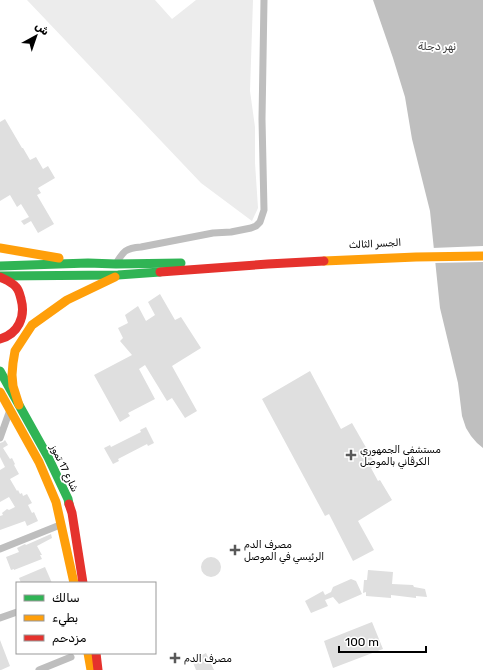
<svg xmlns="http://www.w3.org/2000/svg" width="483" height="670" font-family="Rubik,'Noto Naskh Arabic',sans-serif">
	<rect width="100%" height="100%" fill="#fff"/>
	<path fill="#ececec" d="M27,0H155L172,19L196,0H253L250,91L255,127V163L258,208L252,221L201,183Z"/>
	<path fill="#bfbfbf" d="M373,0H483V448L477,443L471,436L466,428L462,416L458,383L440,308L430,211L412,139L405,97L393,58Z"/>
	<path fill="#fff" d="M483,246V262L433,263L432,248Z"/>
	<path fill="#dfdfdf" d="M5,119L22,148H23L30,160L36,157L43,169L48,166L55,178L38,188L41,193L37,195L54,224L38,233L31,221L24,225L21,221L29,217L21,204L17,207L10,195L0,201V122Z
		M160,294L175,320L181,317L201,348L172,366L197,411L185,418L172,398L167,401L145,365L139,369L155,399L128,413L130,416L120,422L94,375L132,355L120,341L123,338L118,328L128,323L125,315L138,306L146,321L155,315L148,302Z
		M310,371L341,429L352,423L376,465L371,468L378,481L380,480L392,500L358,521L374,550L353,561L329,514L325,516L262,399Z
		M146,427L154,443L148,446L147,444L118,459L119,461L113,464L104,448L110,445L111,447L141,432L140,430Z
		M5,440L8,445L3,448L10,459L12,458L15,464L14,465L19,474L10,479L17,491L18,490L20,494L22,493L23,496L27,494L32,503L28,505L32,513L34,512L38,521L27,526L25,521L0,530V516L3,515L2,513L7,509L9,510L15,507L9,497L0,502V470L5,467L0,457V443L3,442Z
		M51,534L52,538L37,546L42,555H40L42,559L14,570V569L11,570L6,557L19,552L17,548L25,544L26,545Z
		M201 567a10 10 0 1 1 20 0a10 10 0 1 1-20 0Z
		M45,567L52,583H21L19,578Z
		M368,570L393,572L392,584L413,585L414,587L425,589L427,597L416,596V598L391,595V598L366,596V592L363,593L364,580H367Z
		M351,579L356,581L362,594L339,604L333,597L325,600L328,606L311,613L305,601L323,591L325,595L331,592L333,587Z
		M372,622L383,649L333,668L324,641Z
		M0,640L10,666L1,670H0Z
		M206,653L214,670H196L192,660Z"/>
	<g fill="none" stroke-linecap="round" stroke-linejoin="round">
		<path stroke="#bebebe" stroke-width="7" d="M116,264C123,251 126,248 141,247L213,233L231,232L251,228L256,226L260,222L264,210L262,119L264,0
			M0,438L10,410
			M0,549L60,525
			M0,618L17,612
			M39,670L71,657"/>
		<path stroke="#30b455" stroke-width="9" d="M0,266L88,263L116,264L181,263
			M0,276L118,275L160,272
			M0,371L48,457L68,499L69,504"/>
		<path stroke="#ff9f0a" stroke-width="9" d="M0,248L59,258
			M324,261L416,257L483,256
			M0,392L39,462L56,502L74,583
			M19,405L13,386L12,375L13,363L15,351L32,325L67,300L115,277
			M88,653L91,670"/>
		<path stroke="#e5322d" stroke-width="9" d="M160,272L268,264L324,261
			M0,277C6,280 12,282 16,287C19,290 20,295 21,299C26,317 18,334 0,339
			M69,504L72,513L83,583
			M96,653L98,670"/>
	</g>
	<g fill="#595959" stroke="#fff" stroke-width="1.5">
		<path d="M349 449h4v4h4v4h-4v4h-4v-4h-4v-4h4z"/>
		<path d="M233 544h4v4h4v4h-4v4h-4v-4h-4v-4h4z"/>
		<path d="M173 652h4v4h4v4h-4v4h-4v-4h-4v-4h4z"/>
	</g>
	<g text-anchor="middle" stroke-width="3.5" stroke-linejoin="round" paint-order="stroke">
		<g font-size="10" fill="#000" stroke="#fff">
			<text transform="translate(375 243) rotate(-3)" y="4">الجسر الثالث</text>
			<text transform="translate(65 468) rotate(64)" y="4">شارع 17 تموز</text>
		</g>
		<g font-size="10" fill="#000" stroke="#fff" text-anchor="start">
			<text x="360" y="453">مستشفى الجمهوري<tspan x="360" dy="12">الكرڤاني بالموصل</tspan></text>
			<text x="244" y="548">مصرف الدم<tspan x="244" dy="12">الرئيسي في الموصل</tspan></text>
			<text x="184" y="662">مصرف الدم</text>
		</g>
		<g font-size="11" font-style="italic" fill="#444" stroke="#fff">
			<text x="437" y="50">نهر دجلة</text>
		</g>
	</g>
	<rect x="16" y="582" width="140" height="72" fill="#ffffff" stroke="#999999"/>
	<rect x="24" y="595" width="20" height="6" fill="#30b455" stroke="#999999"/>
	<text x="52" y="602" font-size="12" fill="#000000">سالك</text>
	<rect x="24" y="615" width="20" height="6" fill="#ff9f0a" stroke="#999999"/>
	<text x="52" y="622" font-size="12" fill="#000000">بطيء</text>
	<rect x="24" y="635" width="20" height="6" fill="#e5322d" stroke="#999999"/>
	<text x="52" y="642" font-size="12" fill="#000000">مزدحم</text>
	<g transform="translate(36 36) rotate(40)" stroke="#ffffff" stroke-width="3" paint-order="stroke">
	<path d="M0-3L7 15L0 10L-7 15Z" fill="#000000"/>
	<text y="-6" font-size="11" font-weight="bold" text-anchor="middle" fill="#000000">ش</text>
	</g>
	<path d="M339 646v6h87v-6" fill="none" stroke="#000000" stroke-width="2"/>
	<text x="345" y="646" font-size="12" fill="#000000" stroke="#ffffff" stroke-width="3" paint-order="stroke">100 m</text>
</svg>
